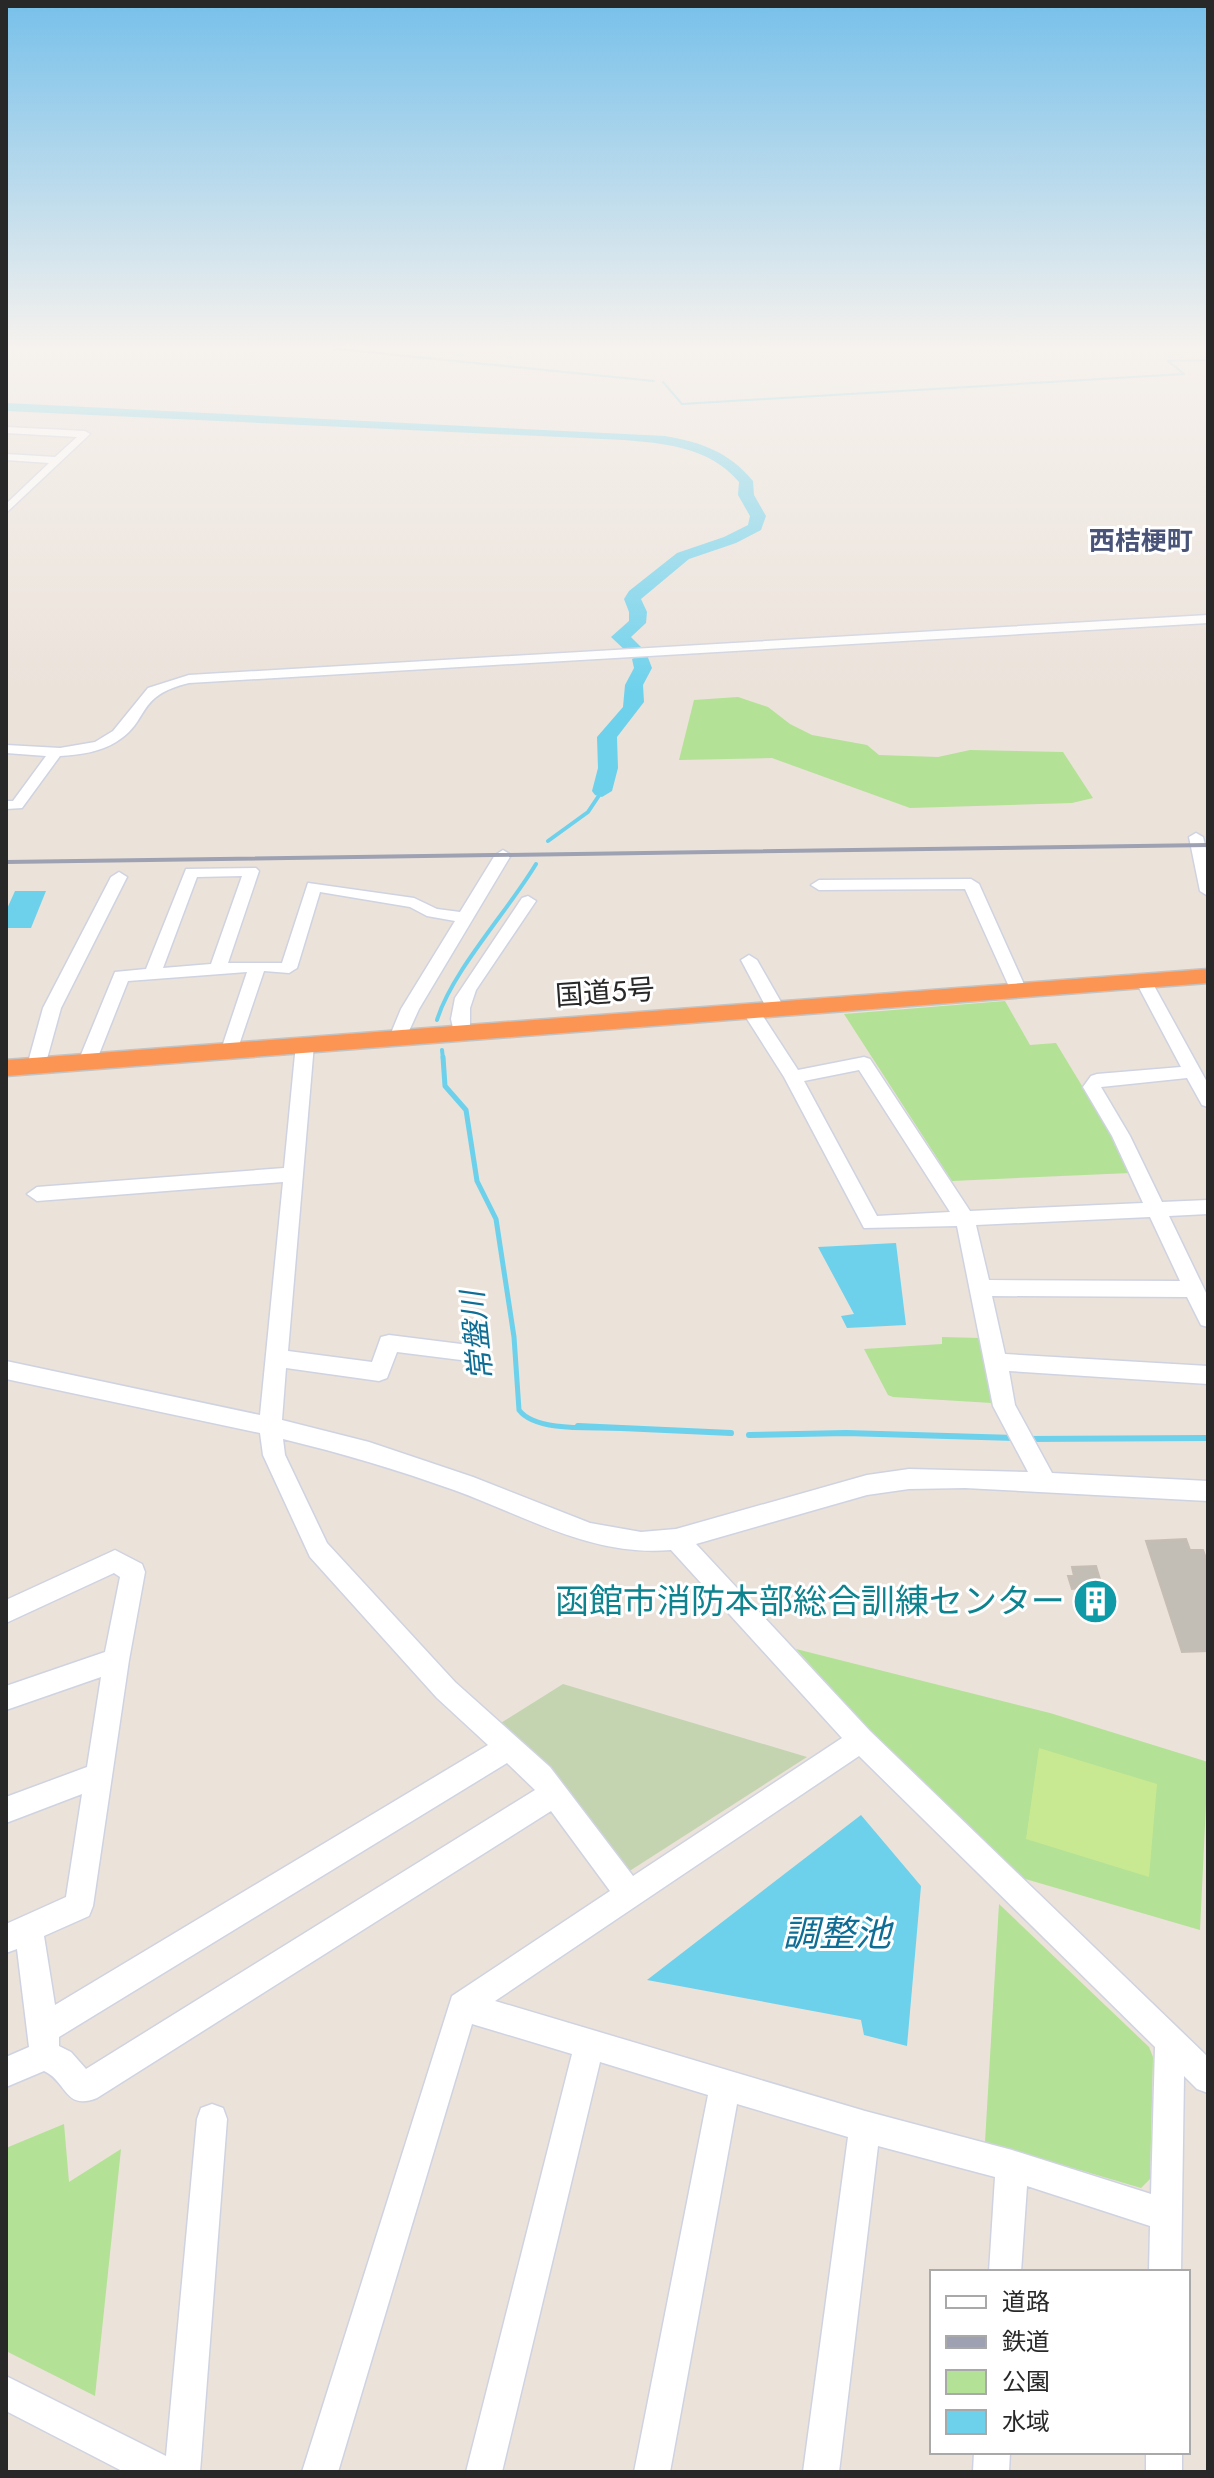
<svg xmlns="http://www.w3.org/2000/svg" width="1214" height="2478" font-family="Jost,'Noto Sans JP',sans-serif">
	<rect width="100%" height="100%" fill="#ebe2da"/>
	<path fill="#b3e196" d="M738,697L768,707L790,724L812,735L867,745L879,755L938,757L970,750L1063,752L1093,798L1072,803L910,808L772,758L679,760L694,700Z
		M1005,1001L1030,1045L1056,1043L1113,1137L1130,1173L952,1181L844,1014Z
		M942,1337L980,1338L992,1403L893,1397L888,1395L864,1349L942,1344Z
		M796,1649L1050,1713L1208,1762L1200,1930L1022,1878L872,1733Z
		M999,1904L1149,2047L1153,2057L1150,2179L1141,2188L985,2142Z
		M64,2124L69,2182L121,2149L95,2396L6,2351V2148Z"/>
	<path fill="#c4d4b1" d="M563,1684L807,1757L628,1872L543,1760L499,1724Z"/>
	<path fill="#c8e992" d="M1039,1748L1157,1784L1149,1877L1026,1839Z"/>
	<path fill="#6dd1ec" d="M15,891H46L31,928H6V911Z
		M896,1243L906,1325L847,1328L841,1316L854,1314L818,1247Z
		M861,1815L921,1886L907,2046L864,2035L861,2020L647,1980Z"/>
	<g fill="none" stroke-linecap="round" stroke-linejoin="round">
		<path stroke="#6dd1ec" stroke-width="2" d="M319,347L654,381
			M663,382L682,404L1184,374L1168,361L1208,360"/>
		<path stroke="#6dd1ec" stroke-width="4" d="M548,841L588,812L602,791
			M437,1020C452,971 508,911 536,864
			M442,1050L443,1059"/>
		<path stroke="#6dd1ec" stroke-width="5" d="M443,1057L445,1086L466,1110L477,1181L496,1219L514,1337L519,1410C536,1433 596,1427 624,1428"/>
		<path stroke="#6dd1ec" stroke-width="6" d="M578,1426L731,1433
			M749,1435L846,1433L1015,1438
			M1029,1439L1208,1438"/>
		<path fill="#6dd1ec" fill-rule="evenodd" d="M6,403L665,436C701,442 729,452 753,481L754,495L766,516L761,530L736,543L689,559L641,599L647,612L646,623L631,637L643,649L634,654L628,653L611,637L629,621V612L624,599L629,591L677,553L724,537L748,525L750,516L738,495L739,482C709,447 668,444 624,440L6,411Z
			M641,654L647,655L652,668L643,685L644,702L617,737L618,768L612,791L602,797L595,795L592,791L598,768L597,737L623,707L625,685L634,668L632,659Z"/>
	</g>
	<path fill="#c2bdb5" stroke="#c6beb4" stroke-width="2" d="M1186,1539L1190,1550H1203L1208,1564V1651L1182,1652L1146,1541Z
		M1096,1566L1110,1613H1090L1083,1588L1072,1589L1068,1576H1074L1072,1567Z"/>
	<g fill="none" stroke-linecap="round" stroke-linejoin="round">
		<defs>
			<path id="minor" d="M966,347H1024L1020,350H970Z
				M6,427L85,431L90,434L6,513V504L49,463L6,460V454L55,457L77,437L6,433Z
				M1208,615V623L189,683C134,696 151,721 116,742C100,752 79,755 60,756L22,808L6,809V801H13L46,756L6,753V745L60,748L95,742L113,731L148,688L189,675Z
				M1196,833L1203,837L1208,857V896L1200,891L1189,837Z
				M503,850L511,855L419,1009L404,1042L398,1044L389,1038L401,1009L455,921L427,916L410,907L320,892L297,968L289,973L264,971L236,1054L230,1056L221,1050L247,972L128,981L96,1062L87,1068L78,1062L115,972L146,969L186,869L256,868L259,871L228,963H282L308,883L414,898L437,909L460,912L495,855ZM242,876L211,964L163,968L197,877Z
				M119,872L127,877L61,1008L45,1066L36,1072L30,1070L27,1066L43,1008L111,877Z
				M971,879L979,884L1027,991L1025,995H1013L1011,991L965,889L819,890L811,885L819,880Z
				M528,896L536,901L476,990L470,1008V1033L467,1037H455L451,1019L455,998L522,898Z
				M749,955L757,960L785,1009L782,1013L776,1014L767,1009L741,960Z
				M1144,977L1152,982L1208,1084V1107L1202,1105L1187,1078L1101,1087L1130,1136L1162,1202L1208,1200V1214L1169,1216L1208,1297V1327L1201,1325L1187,1297L992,1296L1005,1354L1208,1366V1384L1009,1371L1015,1405L1052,1473L1208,1481V1501L965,1488L909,1489L867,1495L696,1544L870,1731L1208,2057V2093L1197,2089L1184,2076L1181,2272H1149L1150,2226L1027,2186L1021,2272H989L995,2177L878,2146L839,2472H803L848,2137L737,2104L670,2472H634L708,2095L600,2062L502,2472H466L572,2054L472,2024L338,2472H302L452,1996L610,1891L551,1811L97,2098C64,2111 67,2081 44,2071L6,2087V2057L29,2047L17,1949L6,1953V1924L66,1897L82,1794L6,1823V1797L87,1767L101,1677L6,1710V1686L105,1652L120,1577L114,1573L6,1623V1600L115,1550L142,1564L145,1572L129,1660L93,1906L89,1916L44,1936L55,2005L488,1745L437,1698L310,1557L263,1455L260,1433L6,1379V1361L260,1415L283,1182L37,1201L27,1194L37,1187L284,1168L296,1044L305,1038L311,1040L314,1044L288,1351L372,1362L381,1337L389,1335L477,1346L485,1348L488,1354L485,1360L477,1362L397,1352L387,1378L379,1381L286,1368L282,1420L369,1442L473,1477L590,1523L641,1532L676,1529L867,1475L909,1469L1028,1472L993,1406L957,1226L864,1228L784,1077L742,1011L745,1007H757L798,1070L864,1057L870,1059L970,1211L1143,1203L1112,1136L1083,1087L1091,1076L1097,1074L1181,1067L1136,982ZM859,1070L950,1212L877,1216L804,1081ZM1150,1217L1180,1281L989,1280L976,1225ZM283,1439C341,1453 398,1470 454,1490C526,1516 592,1557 671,1550L842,1738L633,1876L550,1767L455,1682L327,1543L285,1455ZM859,1756L1155,2047L1151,2194L1012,2150L865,2111L495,2001ZM507,1763L535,1790L86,2069L71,2052L59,2046V2037Z
				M212,2104L223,2108L227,2119L200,2472H124L6,2411V2376L166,2456L197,2119L201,2108Z
				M974,2452H1010L1009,2472H973Z
				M1146,2452H1182V2472H1146Z"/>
			<path id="highway" d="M1208,969V983L6,1076V1060Z"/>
		</defs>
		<use href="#minor" stroke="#cfd3e1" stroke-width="3"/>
		<use href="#highway" stroke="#c3c3c3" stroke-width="3"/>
		<use href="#minor" fill="#fff" fill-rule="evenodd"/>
		<use href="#highway" fill="#fc9453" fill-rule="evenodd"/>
		<path stroke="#9da1b2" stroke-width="4" d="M6,862L1208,845"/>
	</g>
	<linearGradient id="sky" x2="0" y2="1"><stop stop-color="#77c0ea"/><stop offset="0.5" stop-color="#f6f2ee"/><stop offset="1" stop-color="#f6f2ee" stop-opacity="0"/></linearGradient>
	<rect width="1214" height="694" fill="url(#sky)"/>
	<defs>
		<symbol id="building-disc" viewBox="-11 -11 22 22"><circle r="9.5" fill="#0f9aa8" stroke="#fff"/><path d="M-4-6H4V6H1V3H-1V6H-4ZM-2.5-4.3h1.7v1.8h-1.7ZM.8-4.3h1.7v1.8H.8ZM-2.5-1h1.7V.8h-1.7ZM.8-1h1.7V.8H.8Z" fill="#fff"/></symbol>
	</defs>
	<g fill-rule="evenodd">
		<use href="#building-disc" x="1070" y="1576" width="51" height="51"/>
	</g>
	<g text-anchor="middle" stroke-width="6" stroke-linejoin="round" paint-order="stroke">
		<g font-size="26" font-weight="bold" fill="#495478" stroke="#fff">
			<text x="1141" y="550">西桔梗町</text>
		</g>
		<g font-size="28" fill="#282828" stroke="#fff">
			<text transform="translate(605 992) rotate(-4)" y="10">国道5号</text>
		</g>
		<g font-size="30" font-style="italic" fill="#0f6e96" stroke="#fff">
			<text transform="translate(477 1336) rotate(-96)" y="10">常盤川</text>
		</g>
		<g font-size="34" fill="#0d838f" stroke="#fff" text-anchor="end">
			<text x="1065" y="1613">函館市消防本部総合訓練センター</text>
		</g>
		<g font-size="36" font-style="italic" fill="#0f6e96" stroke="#fff">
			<text x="837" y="1946">調整池</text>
		</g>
	</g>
	<rect width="1214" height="2478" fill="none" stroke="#282828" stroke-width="16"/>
	<rect x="930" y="2270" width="260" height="184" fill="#ffffff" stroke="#a9a9a9" stroke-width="2"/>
	<rect x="946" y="2296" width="40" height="12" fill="#ffffff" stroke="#a9a9a9" stroke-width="2"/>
	<text x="1002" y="2310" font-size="24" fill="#282828">道路</text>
	<rect x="946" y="2336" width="40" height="12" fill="#9da1b2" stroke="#a9a9a9" stroke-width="2"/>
	<text x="1002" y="2350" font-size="24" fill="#282828">鉄道</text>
	<rect x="946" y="2370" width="40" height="24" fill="#b3e196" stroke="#a9a9a9" stroke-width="2"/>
	<text x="1002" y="2390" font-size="24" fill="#282828">公園</text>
	<rect x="946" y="2410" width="40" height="24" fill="#6dd1ec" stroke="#a9a9a9" stroke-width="2"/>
	<text x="1002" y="2430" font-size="24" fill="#282828">水域</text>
</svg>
